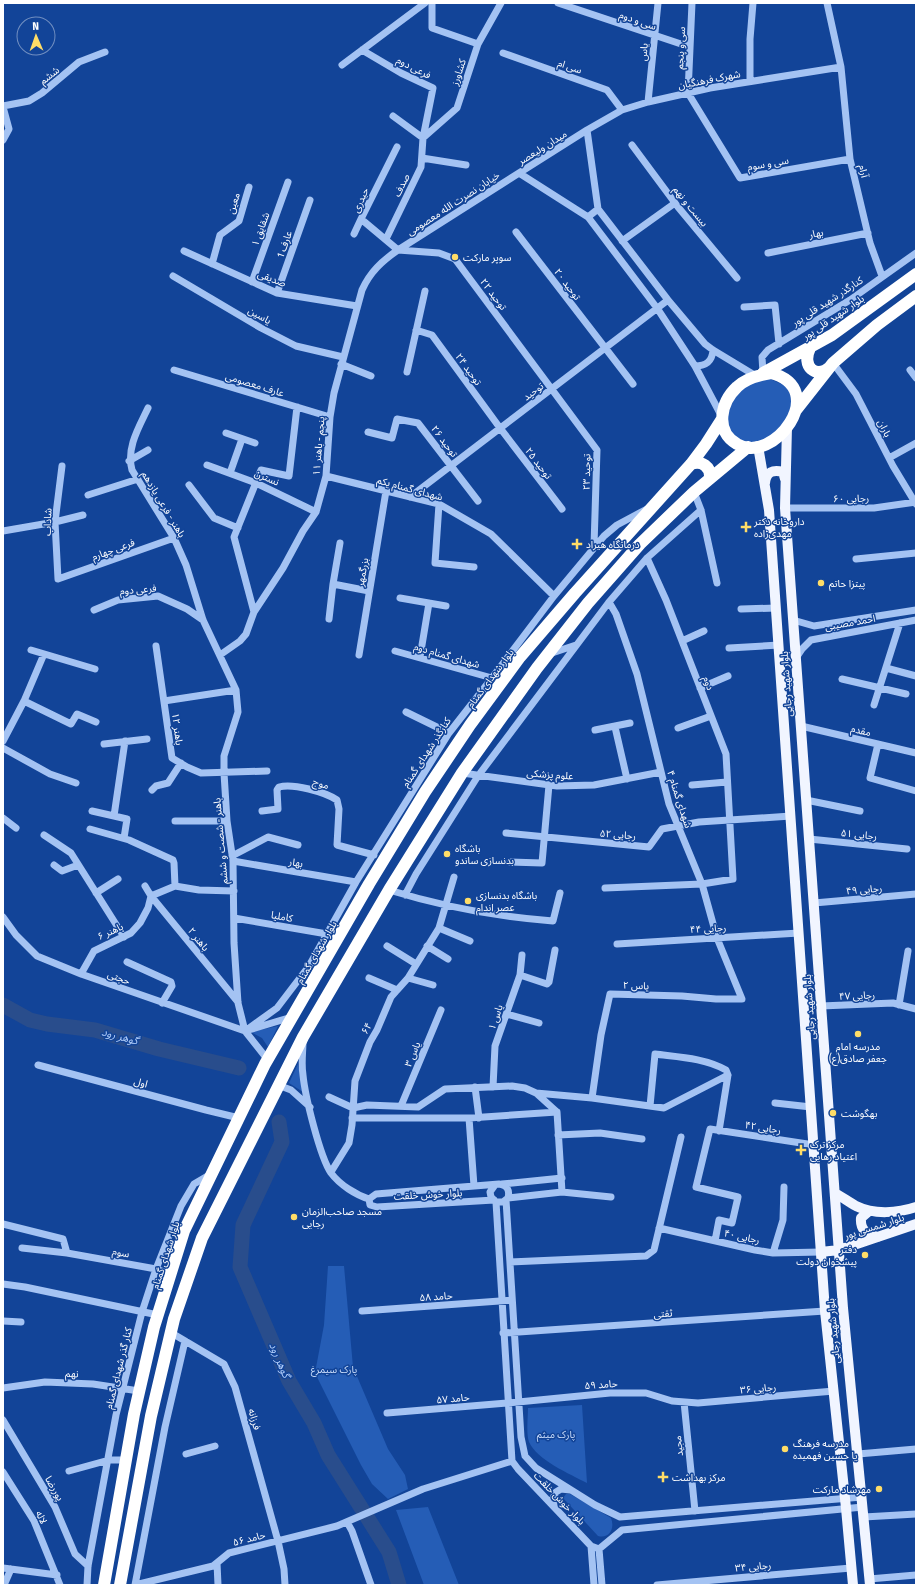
<svg xmlns="http://www.w3.org/2000/svg" width="919" height="1588" font-family="'Fira Sans Condensed','Noto Sans Arabic',sans-serif">
	<rect width="100%" height="100%" fill="#124498"/>
	<path fill="#255db6" d="M768,378L788,387C794,403 792,411 782,424C779,427 776,433 772,436C767,440 758,442 752,442C721,443 723,411 739,393C746,384 758,380 768,378Z
		M278,1026L268,1047L262,1038L251,1032Z
		M298,1064L303,1092L289,1083Z
		M328,1266H344L353,1367L388,1449L405,1475L408,1489L388,1499L372,1484L361,1465L315,1373L324,1325Z
		M582,1405L587,1483C570,1474 537,1460 529,1442C526,1434 528,1417 528,1408Z
		M566,1494H570L611,1518C615,1528 610,1539 598,1536L563,1498Z
		M428,1507L459,1585H424L396,1510Z"/>
	<g fill="none" stroke-linecap="round" stroke-linejoin="round">
		<path stroke="#294d8c" stroke-width="15" d="M3,1005L30,1020L47,1024L95,1030L159,1049L239,1068
			M279,1122L282,1142L243,1225L240,1267L289,1381L314,1423L328,1455L389,1552L399,1585"/>
		<path stroke="#a4c3f3" stroke-width="7" d="M432,3V28L478,44
			M558,3L690,47
			M692,3L688,93L740,178L850,159
			M827,3L841,67L850,159L870,243L882,276
			M362,50L401,73L433,88L423,138L421,167L386,239
			M503,53L607,90L622,110
			M342,65L425,3
			M750,81V39L753,3
			M648,102L658,3
			M3,106L29,101L42,93L79,62L105,52
			M3,107L9,129L3,140
			M393,116L423,138
			M587,130L622,110L648,102L710,88L841,67
			M423,138L457,108L478,44L501,3
			M632,145L678,207L737,278
			M397,147L361,219L398,250
			M422,158L466,165
			M598,209L588,217L519,173L587,130L598,209L668,300L705,344L713,350L756,376
			M588,217L657,308L695,366L722,417
			M516,232L633,384
			M354,234L361,219
			M622,241L675,203
			M398,250L439,253L455,259L597,450L594,546
			M184,251L277,293L357,306
			M768,253L868,233
			M212,264L220,235L239,221L249,187
			M173,276L261,328L296,346L343,357
			M252,282L288,182
			M277,293L310,200
			M744,307L775,305L779,344
			M416,330L432,335L500,428L562,509
			M833,363L856,394L893,466L916,504
			M341,364L371,376
			M695,366C706,366 712,362 713,350
			M174,370L330,417
			M910,370L916,378
			M407,372L425,291
			M763,373L762,357L768,350L850,300L916,253
			M148,408C139,427 126,448 132,470L174,538L186,565L203,620L236,690L238,712L224,756V773L227,821L233,861L234,943L238,1003L245,1031
			M368,432L392,438L397,419L418,423L478,501
			M226,433L255,443
			M889,458L916,443
			M129,461L148,450
			M207,465L256,483L316,512
			M62,466L55,522L58,579L174,538
			M230,473L242,439
			M326,476L439,504L491,534L554,596
			M189,485L214,518L238,528
			M694,492L701,510L717,583
			M88,495L138,479
			M410,497L668,300
			M439,504L435,563L474,567
			M785,508H874L916,502
			M3,531L55,522L83,515
			M340,543L333,584L369,591
			M856,559L916,553
			M400,598L446,606
			M741,609L776,608
			M94,610L118,600L158,596L187,609L203,620
			M254,612L234,537L261,470L289,476L297,407
			M329,619L333,584
			M793,620L814,626L916,610
			M682,641L704,631
			M156,646L172,758L187,767L201,773L267,771
			M729,648L779,645
			M31,650L95,669
			M395,651L492,678
			M549,654L576,645
			M220,655L240,641L246,634L254,612L283,568L303,531L316,512L326,476L330,417L334,393L362,290C370,272 382,261 398,250L519,173
			M359,655L386,491
			M420,657L429,603
			M796,658L802,649L811,640L916,620
			M886,668L916,676
			M842,679L906,694
			M700,688L728,676
			M24,701L71,724L77,714L96,722
			M164,701L236,690
			M874,705L900,623
			M406,712L449,733
			M801,726L916,753
			M615,727L627,779
			M678,728L711,716
			M595,730L630,723
			M3,741L24,701L44,654
			M104,744L147,739
			M878,744L870,778L916,791
			M3,748L50,774L76,783
			M462,773L557,786L594,785L661,772
			M692,785L727,782
			M152,790L156,786L168,783L181,763
			M806,800L860,811
			M92,811L114,816
			M262,811L278,809L277,790L279,787C293,783 325,792 337,800L339,809L337,845L374,855
			M3,818L16,828
			M175,821H227
			M90,829L129,840L173,860L174,863L175,886
			M506,833L649,847L662,829L699,822L791,816
			M44,835L71,853L124,937
			M124,838L127,819L114,816L125,741
			M809,839L907,849
			M232,856L268,837L298,845
			M233,861L356,882
			M510,862L542,863L549,785
			M54,865L62,871L78,865
			M145,886L151,896L238,1002
			M605,888L702,884L733,879L726,754L666,600L647,558
			M389,890C441,906 498,917 553,921L560,893
			M96,893L118,879
			M405,895L416,874L478,776L609,602L647,558L701,510
			M814,903L916,894
			M3,917L16,935L37,956L81,974L245,1031
			M234,918L327,934
			M439,928L470,941
			M617,944L799,933
			M387,946L416,964
			M427,946L448,959
			M127,962L171,982L172,986L162,1003
			M81,974L94,951L131,933L140,923L148,908L151,896L175,886L199,890L234,891
			M520,975L547,984L549,982L555,950
			M369,978L397,990
			M408,978L433,985
			M899,1005L908,951
			M821,1006L893,1003L916,1009
			M507,1014L539,1023
			M245,1031L277,1008L309,966L356,882L449,733L492,678L554,596L604,536L617,525L647,509
			M303,1041C303,1052 301,1064 303,1075C305,1096 320,1157 331,1173C340,1185 356,1195 369,1199
			M268,1060L245,1031L292,1017
			M38,1065L206,1110L239,1118
			M278,1085L291,1090L310,1107
			M475,1087L479,1118
			M493,1087L495,1046L520,975L522,955
			M536,1093L592,1098L601,1035L610,994L682,996L716,999H742L717,938L702,884L669,804L637,674L616,614L609,602
			M329,1097L353,1108L367,1105L418,1107L445,1089L512,1086L525,1088L536,1093L557,1112L562,1192
			M592,1098L664,1108L728,1075
			M775,1103L811,1107
			M401,1106L441,1010
			M650,1106L655,1054C678,1057 705,1058 726,1070L728,1075L719,1131
			M352,1118H469L557,1112
			M469,1118L474,1186
			M558,1135L600,1133L642,1139
			M331,1172L349,1143L352,1125L355,1081L370,1042L377,1030L391,997L408,978L439,928L454,877
			M502,1184L562,1178
			M508,1198L562,1192L611,1197
			M369,1199L376,1194L499,1184C507,1185 510,1190 508,1198L503,1202H496L491,1197L490,1192L495,1185
			M369,1199L370,1205L377,1207L494,1200
			M506,1200L521,1437L525,1456L536,1468L595,1505L620,1517L862,1497
			M496,1202L512,1461L518,1469L591,1546L599,1549
			M3,1224L63,1239L67,1253
			M659,1228L755,1250L773,1253L821,1252
			M715,1241L719,1220L732,1223L738,1197L696,1187L710,1129L814,1145
			M22,1248L67,1253L156,1269L170,1274
			M773,1253L783,1220L784,1187
			M510,1262L646,1256L654,1250L681,1137
			M3,1284L25,1287L158,1315
			M362,1311L512,1300
			M3,1321L21,1322
			M170,1332L224,1364L235,1387L278,1541L284,1569L285,1585
			M503,1333L825,1311
			M3,1388L45,1382L93,1384L139,1391
			M684,1402L695,1511
			M387,1413L507,1403L610,1393H646L672,1401L698,1403L834,1391
			M3,1420L55,1507L75,1554L88,1566
			M186,1454L215,1446
			M858,1454L916,1449
			M69,1471L109,1460H126
			M3,1472L34,1521L60,1585
			M554,1506L553,1498L556,1492L561,1489L570,1490
			M864,1517L916,1514
			M347,1522L352,1531L371,1585
			M591,1546L594,1585
			M599,1549L622,1530L863,1507
			M599,1549L602,1585
			M217,1563L218,1585
			M3,1568L57,1575
			M869,1579L916,1575
			M4,1585L11,1569
			M87,1585L88,1566L116,1415L142,1312L156,1269L181,1206L194,1184L211,1174
			M135,1585L213,1566L229,1553L337,1526L423,1489L512,1461
			M135,1585L165,1427L185,1341
			M657,1585L851,1568"/>
		<path stroke="#f1f5ff" stroke-width="10" d="M787,427L785,508L843,1308L870,1585
			M758,446L769,510L825,1311L846,1508L853,1585
			M765,483C766,472 773,469 783,472L785,479
			M835,1193C842,1197 849,1202 856,1206C874,1215 898,1213 916,1207
			M869,1211L861,1218C860,1230 867,1235 878,1237
			M821,1252L839,1250L916,1224"/>
		<path stroke="#fff" stroke-width="12" d="M810,348C801,367 816,379 830,367
			M763,373L832,335L916,274
			M771,373C831,389 773,466 737,444C714,431 721,402 737,387C746,378 759,375 771,373Z
			M796,410L833,363L877,325L916,296
			M691,464C702,460 711,467 710,478
			M104,1585L134,1414L154,1327L184,1231L265,1064L369,884L425,792L470,725L520,657L575,593L691,464L706,444L722,419
			M120,1585L151,1416L174,1319L202,1238L303,1037L389,890L462,773L537,668L588,603L640,544L694,492L748,447"/>
	</g>
	<g fill="#ffdd67" stroke="#124498" stroke-width="1.5">
		<circle cx="455" cy="257" r="4"/>
		<path d="M744 521h4v4h4v4h-4v4h-4v-4h-4v-4h4z"/>
		<path d="M575 538h4v4h4v4h-4v4h-4v-4h-4v-4h4z"/>
		<circle cx="821" cy="583" r="4"/>
		<circle cx="447" cy="854" r="4"/>
		<circle cx="468" cy="901" r="4"/>
		<circle cx="858" cy="1034" r="4"/>
		<circle cx="833" cy="1113" r="4"/>
		<path d="M799 1144h4v4h4v4h-4v4h-4v-4h-4v-4h4z"/>
		<circle cx="294" cy="1217" r="4"/>
		<circle cx="865" cy="1255" r="4"/>
		<circle cx="785" cy="1449" r="4"/>
		<path d="M661 1471h4v4h4v4h-4v4h-4v-4h-4v-4h4z"/>
		<circle cx="879" cy="1489" r="4"/>
	</g>
	<g text-anchor="middle" stroke-width="3" stroke-linejoin="round" paint-order="stroke">
		<g font-size="10" fill="#fff" stroke="#124498">
			<text transform="translate(638 20) rotate(19)" y="4">سی و دوم</text>
			<text transform="translate(680 48) rotate(-87)" y="4">سی و پنجم</text>
			<text transform="translate(643 52) rotate(-85)" y="4">یاس</text>
			<text transform="translate(570 66) rotate(19)" y="4">سی ام</text>
			<text transform="translate(414 67) rotate(27)" y="4">فرعی دوم</text>
			<text transform="translate(458 72) rotate(-72)" y="4">کشاورز</text>
			<text transform="translate(49 75) rotate(-39)" y="4">ششم</text>
			<text transform="translate(709 79) rotate(-11)" y="4">شهرک فرهنگیان</text>
			<text transform="translate(542 147) rotate(-32)" y="4">میدان ولیعصر</text>
			<text transform="translate(768 163) rotate(-10)" y="4">سی و سوم</text>
			<text transform="translate(864 171) rotate(77)" y="4">آرام</text>
			<text transform="translate(401 185) rotate(-64)" y="4">صدف</text>
			<text transform="translate(360 200) rotate(-66)" y="4">حیدری</text>
			<text transform="translate(233 203) rotate(-73)" y="4">معین</text>
			<text transform="translate(453 203) rotate(-33)" y="4">خیابان نصرت الله معصومی</text>
			<text transform="translate(691 206) rotate(51)" y="4">بیست و نهم</text>
			<text transform="translate(260 229) rotate(-70)" y="4">شقایق ۱</text>
			<text transform="translate(816 233) rotate(-11)" y="4">بهار</text>
			<text transform="translate(284 244) rotate(-71)" y="4">عارف 1</text>
			<text transform="translate(272 278) rotate(21)" y="4">صدیقی</text>
			<text transform="translate(568 284) rotate(53)" y="4">توحید ۲۰</text>
			<text transform="translate(494 294) rotate(53)" y="4">توحید ۲۲</text>
			<text transform="translate(827 301) rotate(-33)" y="4">کنارگذر شهید قلی پور</text>
			<text transform="translate(260 315) rotate(29)" y="4">یاسین</text>
			<text transform="translate(833 317) rotate(-34)" y="4">بلوار شهید قلی پور</text>
			<text transform="translate(469 369) rotate(54)" y="4">توحید ۲۴</text>
			<text transform="translate(255 384) rotate(17)" y="4">عارف معصومی</text>
			<text transform="translate(533 391) rotate(-37)" y="4">توحید</text>
			<text transform="translate(885 428) rotate(63)" y="4">باران</text>
			<text transform="translate(445 441) rotate(53)" y="4">توحید ۲۶</text>
			<text transform="translate(318 446) rotate(-85)" y="4">پنجم - باهنر ۱۱</text>
			<text transform="translate(539 463) rotate(52)" y="4">توحید ۲۵</text>
			<text transform="translate(586 472) rotate(-89)" y="4">توحید ۲۳</text>
			<text transform="translate(267 477) rotate(24)" y="4">نسترن</text>
			<text transform="translate(410 488) rotate(15)" y="4">شهدای گمنام یکم</text>
			<text transform="translate(851 498) rotate(-1)" y="4">رجایی ۶۰</text>
			<text transform="translate(164 504) rotate(59)" y="4">باهنر - فرعی یازدهم</text>
			<text transform="translate(47 522) rotate(-88)" y="4">شاداب</text>
			<text transform="translate(113 549) rotate(-20)" y="4">فرعی چهارم</text>
			<text transform="translate(362 572) rotate(-80)" y="4">بزرگمهر</text>
			<text transform="translate(138 589) rotate(-5)" y="4">فرعی دوم</text>
			<text transform="translate(850 622) rotate(-10)" y="4">احمد مصیبی</text>
			<text transform="translate(447 655) rotate(16)" y="4">شهدای گمنام دوم</text>
			<text transform="translate(490 678) rotate(-53)" y="4">بلوار شهدای گمنام</text>
			<text transform="translate(709 683) rotate(69)" y="4">دوم</text>
			<text transform="translate(786 684) rotate(-94)" y="4">بلوار شهید رجایی</text>
			<text transform="translate(178 729) rotate(83)" y="4">باهنر ۱۲</text>
			<text transform="translate(861 730) rotate(13)" y="4">مقدم</text>
			<text transform="translate(426 752) rotate(-57)" y="4">کنارگذر شهدای گمنام</text>
			<text transform="translate(550 774) rotate(4)" y="4">علوم پزشکی</text>
			<text transform="translate(321 783) rotate(16)" y="4">موج</text>
			<text transform="translate(680 799) rotate(72)" y="4">شهدای گمنام ۴</text>
			<text transform="translate(618 834) rotate(5)" y="4">رجایی ۵۲</text>
			<text transform="translate(859 834) rotate(6)" y="4">رجایی ۵۱</text>
			<text transform="translate(220 841) rotate(-95)" y="4">باهنر - شصت و ششم</text>
			<text transform="translate(296 862) rotate(9)" y="4">بهار</text>
			<text transform="translate(864 889) rotate(-5)" y="4">رجایی ۴۹</text>
			<text transform="translate(282 916) rotate(10)" y="4">کاملیا</text>
			<text transform="translate(708 928) rotate(-3)" y="4">رجایی ۴۴</text>
			<text transform="translate(110 931) rotate(-25)" y="4">باهنر ۶</text>
			<text transform="translate(199 939) rotate(51)" y="4">باهنر ۲</text>
			<text transform="translate(316 952) rotate(-60)" y="4">بلوار شهدای گمنام</text>
			<text transform="translate(119 977) rotate(20)" y="4">حجتی</text>
			<text transform="translate(636 985) rotate(2)" y="4">یاس ۲</text>
			<text transform="translate(857 995) rotate(-2)" y="4">رجایی ۴۷</text>
			<text transform="translate(809 1007) rotate(-94)" y="4">بلوار شهید رجایی</text>
			<text transform="translate(495 1017) rotate(-71)" y="4">یاس ۱</text>
			<text transform="translate(366 1028) rotate(-61)" y="4">۶۴</text>
			<text transform="translate(412 1054) rotate(-68)" y="4">یاس ۳</text>
			<text transform="translate(141 1082) rotate(16)" y="4">اول</text>
			<text transform="translate(763 1127) rotate(9)" y="4">رجایی ۴۲</text>
			<text transform="translate(428 1194) rotate(-3)" y="4">بلوار خوش خلقت</text>
			<text transform="translate(874 1226) rotate(-18)" y="4">بلوار شمسی پور</text>
			<text transform="translate(742 1236) rotate(12)" y="4">رجایی ۴۰</text>
			<text transform="translate(121 1252) rotate(11)" y="4">سوم</text>
			<text transform="translate(165 1255) rotate(-72)" y="4">بلوار شهدای گمنام</text>
			<text transform="translate(436 1296) rotate(-4)" y="4">حامد ۵۸</text>
			<text transform="translate(663 1313) rotate(-4)" y="4">ثقتی</text>
			<text transform="translate(833 1331) rotate(-95)" y="4">بلوار شهید رجایی</text>
			<text transform="translate(118 1368) rotate(-76)" y="4">کنار گذر شهدای گمنام</text>
			<text transform="translate(72 1373) rotate(3)" y="4">نهم</text>
			<text transform="translate(601 1384) rotate(-4)" y="4">حامد ۵۹</text>
			<text transform="translate(758 1388) rotate(-5)" y="4">رجایی ۳۶</text>
			<text transform="translate(453 1398) rotate(-5)" y="4">حامد ۵۷</text>
			<text transform="translate(255 1419) rotate(74)" y="4">فرزانه</text>
			<text transform="translate(678 1446) rotate(-96)" y="4">مجید</text>
			<text transform="translate(55 1488) rotate(60)" y="4">پوررضا</text>
			<text transform="translate(560 1498) rotate(46)" y="4">بلوار خوش خلقت</text>
			<text transform="translate(42 1517) rotate(64)" y="4">لاله</text>
			<text transform="translate(249 1538) rotate(-14)" y="4">حامد ۵۶</text>
			<text transform="translate(753 1566) rotate(-5)" y="4">رجایی ۳۴</text>
		</g>
		<g font-size="10" fill="#fff" stroke="#124498" text-anchor="start">
			<text x="463" y="261">سوپر مارکت</text>
			<text x="754" y="525">داروخانه دکتر<tspan x="754" dy="12">مهدی‌زاده</tspan></text>
			<text x="586" y="548">درمانگاه هیراد</text>
			<text x="829" y="587">پیتزا حاتم</text>
			<text x="455" y="852">باشگاه<tspan x="455" dy="12">بدنسازی ساندو</tspan></text>
			<text x="476" y="899">باشگاه بدنسازی<tspan x="476" dy="12">عصر اندام</tspan></text>
			<text x="858" y="1050" text-anchor="middle">مدرسه امام<tspan x="858" dy="12">جعفر صادق(ع)</tspan></text>
			<text x="841" y="1117">بهگوشت</text>
			<text x="810" y="1148">مرکز ترک<tspan x="810" dy="12">اعتیاد رهایی</tspan></text>
			<text x="302" y="1215">مسجد صاحب‌الزمان<tspan x="302" dy="12">رجایی</tspan></text>
			<text x="857" y="1253" text-anchor="end">دفتر<tspan x="857" dy="12">پیشخوان دولت</tspan></text>
			<text x="793" y="1447">مدرسه فرهنگ<tspan x="793" dy="12">یا حسین فهمیده</tspan></text>
			<text x="672" y="1481">مرکز بهداشت</text>
			<text x="871" y="1493" text-anchor="end">مهرشاد مارکت</text>
		</g>
		<g font-size="10" fill="#ccdffd" stroke="#124498">
			<text x="334" y="1373">پارک سیمرغ</text>
			<text x="556" y="1438">پارک میثم</text>
		</g>
		<g font-size="11" font-style="italic" fill="#b1cdfa" stroke="#124498">
			<text transform="translate(120 1036) rotate(15)" y="4">گوهر رود</text>
			<text transform="translate(280 1360) rotate(67)" y="4">گوهر رود</text>
		</g>
	</g>
	<rect width="919" height="1588" fill="none" stroke="#ffffff" stroke-width="8"/>
	<g transform="translate(36 36) rotate(358)"><circle r="19" fill="#124498" stroke="#718fc1"/>
	<path d="M0-3L7 15L0 10L-7 15Z" fill="#ffdd67"/>
	<text y="-6" font-size="11" font-weight="bold" text-anchor="middle" fill="#ffffff">N</text>
	</g>
</svg>
